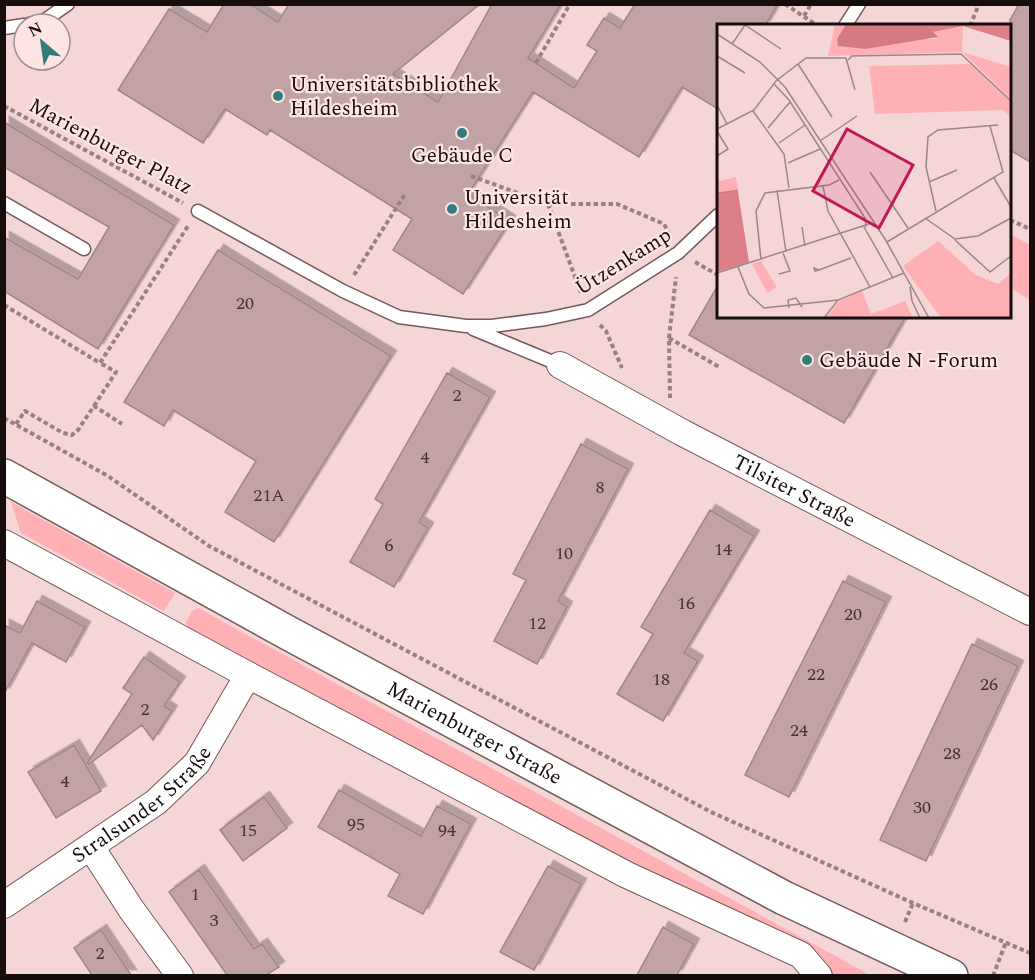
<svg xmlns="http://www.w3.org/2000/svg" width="1035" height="980" font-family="Spectral,serif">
	<defs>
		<filter id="shadow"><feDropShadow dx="5.5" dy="-5.5" stdDeviation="0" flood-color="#0004"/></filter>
	</defs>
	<rect width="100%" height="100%" fill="#f5d6d7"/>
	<path fill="#feb0b5" d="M1010,234L1030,245V300L1010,288Z
		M11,502L175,593L164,611L21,533Z
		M198,608L861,970L869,975H828L632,866L188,627L186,622L192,611Z"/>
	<path fill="#c1a3a5" stroke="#a28587" stroke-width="1.5" filter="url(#shadow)" d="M224,4H250L278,22L289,4H480L393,74L438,102L492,4H561L528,58L574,88L597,51L587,45L604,18L620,28L635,4H778L765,26H718V109L682,87L639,157L533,92L468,194L510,221L463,294L393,250L412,219L270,130L267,135L225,109L203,143L118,90L169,9L207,32Z
		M1019,4H1030V162L1010,150V20Z
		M4,122L174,225L98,349L4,291V237L78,279L109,227L4,167Z
		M218,250L391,356L274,542L225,512L256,461L173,410L164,426L124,402Z
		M718,285V316H906L844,423L689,335Z
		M447,373L490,397L419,522L428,528L394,587L350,562L383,504L375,499Z
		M581,444L628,469L558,601L567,607L537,664L494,641L526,580L513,574Z
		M710,510L754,536L684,653L698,661L663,721L617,694L653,634L641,627Z
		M843,581L886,602L789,797L745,775Z
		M37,601L85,627L66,662L32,643L4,694V625L20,633Z
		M972,644L1018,666L926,861L880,840Z
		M144,657L180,682L164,706L172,711L153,740L142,725L89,764L87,763L132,694L123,688Z
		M74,745L101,791L56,818L28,772Z
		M339,790L421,836L437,806L471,824L423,914L388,896L400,874L318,827Z
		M264,797L287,828L243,861L220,830Z
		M548,866L581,884L534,970L500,952Z
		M199,870L254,949L262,944L279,967L266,975H227L169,892Z
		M663,927L694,944L677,975H637Z
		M101,930L131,975H92L74,948Z"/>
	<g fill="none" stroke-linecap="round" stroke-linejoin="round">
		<defs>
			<path id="lane" d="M29,24L42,22L68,4
				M845,26L859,4
				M4,28L24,25
				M4,203L84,249
				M198,211L343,291L399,317L466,326H492L546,319L588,310L678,253L718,215
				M473,329L560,365"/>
			<g id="street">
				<path id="s1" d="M560,365L683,433L1030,612"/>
				<path d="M4,543L248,675L627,875L801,955L819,976"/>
				<path d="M91,847L131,909L180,976"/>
				<path id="s2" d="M4,905L156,802L197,763L248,675"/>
			</g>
			<g id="secondary">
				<path id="s3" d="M4,476L290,634L784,898L951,976"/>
			</g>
		</defs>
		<use href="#lane" stroke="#74595a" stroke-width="15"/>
		<use href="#street" stroke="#74595a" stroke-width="28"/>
		<use href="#secondary" stroke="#74595a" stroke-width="36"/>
		<path stroke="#978181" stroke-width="4" stroke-dasharray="4.5 3" stroke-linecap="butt" d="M785,4L818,26
			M804,16L811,4
			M970,26L979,4
			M536,63L570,4
			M4,106L183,203
			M471,176L548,204H617L664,224L670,236
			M548,204L581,293
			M1010,220L1030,229
			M695,262L718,275
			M354,275L405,194
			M4,305L100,363L188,226
			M600,325L606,331L622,368
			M669,338L719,367
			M670,398L669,338L676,277
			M94,406L116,372L100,363
			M4,418L108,476L209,546L711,812L913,903L1030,953
			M16,424L25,411L63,433L72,435L78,430L94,406L122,424
			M905,922L913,903
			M993,976L1006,942"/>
		<use href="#lane" stroke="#fff" stroke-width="12"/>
		<use href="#street" stroke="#fff" stroke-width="26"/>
		<use href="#secondary" stroke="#fff" stroke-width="33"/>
	</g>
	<g fill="#337c7c" stroke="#fee4e5" stroke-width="2">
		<circle cx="278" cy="96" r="6"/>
		<circle cx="462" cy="133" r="6"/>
		<circle cx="452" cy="209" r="6"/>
		<circle cx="807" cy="360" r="6"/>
	</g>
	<g text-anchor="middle" stroke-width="4.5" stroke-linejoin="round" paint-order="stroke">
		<g font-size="18" fill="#423233">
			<text x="245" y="309">20</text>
			<text x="457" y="401">2</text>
			<text x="425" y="463">4</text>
			<text x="600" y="493">8</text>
			<text x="269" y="501">21A</text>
			<text x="389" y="551">6</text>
			<text x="723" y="555">14</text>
			<text x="564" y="559">10</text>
			<text x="686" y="609">16</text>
			<text x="853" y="620">20</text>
			<text x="537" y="629">12</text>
			<text x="816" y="680">22</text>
			<text x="661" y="685">18</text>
			<text x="989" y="690">26</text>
			<text x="145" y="715">2</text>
			<text x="799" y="736">24</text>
			<text x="952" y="759">28</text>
			<text x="65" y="787">4</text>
			<text x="922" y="813">30</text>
			<text x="356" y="830">95</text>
			<text x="248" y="836">15</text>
			<text x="447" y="836">94</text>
			<text x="195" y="900">1</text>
			<text x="214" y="926">3</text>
			<text x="100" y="959">2</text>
		</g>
		<g font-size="21" fill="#170d0d" stroke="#fee4e5" text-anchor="start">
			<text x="290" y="91">Universitätsbibliothek<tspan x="290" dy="24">Hildesheim</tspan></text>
			<text x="462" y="162" text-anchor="middle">Gebäude C</text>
			<text x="464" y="204">Universität<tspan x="464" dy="24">Hildesheim</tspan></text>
			<text x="819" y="367">Gebäude N -Forum</text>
		</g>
		<g font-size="21" fill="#170d0d" stroke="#fee4e5">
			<text transform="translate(111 146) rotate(28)" y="7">Marienburger Platz</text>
			<text transform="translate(623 261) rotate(-32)" y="7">Ützenkamp</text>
			<text dy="7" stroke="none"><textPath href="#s1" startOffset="266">Tilsiter Straße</textPath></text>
			<text dy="7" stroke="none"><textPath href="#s3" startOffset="536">Marienburger Straße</textPath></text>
			<text dy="7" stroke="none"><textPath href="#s2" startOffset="171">Stralsunder Straße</textPath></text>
		</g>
	</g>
	<g transform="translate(717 24)">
		<rect width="294" height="294" fill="#f5d6d7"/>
		<path d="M118,0H129L120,15L122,22L148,25L189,15H219L216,8L246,2L245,28L294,43V75L245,28L111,32ZM254,40L294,78V93L286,86L158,90L152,42ZM0,153L2,157L19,153L21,166L0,170ZM221,217L259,251L281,260L294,249V294H224L186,242ZM44,237L60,263L50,269L35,240ZM145,267L154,290L188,277L196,294H109L122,277Z" fill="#feb0b5"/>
		<path d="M201,0H294V17L246,2L216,8ZM21,168L32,238L0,248V172Z" fill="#dc7f87"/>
		<path d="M129,0H201L211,3L221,13L148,25L121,22L120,15Z" fill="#d67a82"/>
		<path fill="none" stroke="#d67a82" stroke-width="3" d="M0,170L21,167"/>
		<path fill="none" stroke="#9c8686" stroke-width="1.5" d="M0,10L43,38L68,63L168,215L212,294M15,20L28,1L64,25M0,32L28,49M131,36L135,32L244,30L294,77M81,40L115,93M57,60L72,76L148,194L149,203M0,81L10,100M36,87L67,130L72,164M51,104L73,78M0,105L37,86L59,57L89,34H129L138,66M0,107L11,125L0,132M103,117L140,92M62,119L88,101M71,139L103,125M153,148L191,204M277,154L294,183M212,158L240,146M106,162L111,187L153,263M60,166L69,228M219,187L209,143L211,113L221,106L281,101M208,194L238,215L261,212L294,194M85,203L88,222M147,203L176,254M238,216L273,248L294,232M170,218L286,148L273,102M44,236L39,187L48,169L112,161L122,156M21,243L32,270L47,284L121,276M102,246L97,244L98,247L102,246L134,234M0,249L155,199M62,250L73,247L66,229M193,263L195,277L203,294M72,284L71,276L79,274L85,283M107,294L121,276L187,249"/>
		<path fill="#c2185b" fill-opacity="0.15" stroke="#c2185b" stroke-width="3" d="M130,105L196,141L162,204L96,167Z"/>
		<rect width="294" height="294" fill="none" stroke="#170d0d" stroke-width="3"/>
	</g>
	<rect width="1035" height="980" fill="none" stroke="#170d0d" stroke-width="12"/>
	<g transform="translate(42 42) rotate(331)"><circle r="28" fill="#fee4e5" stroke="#a28e8f" stroke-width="1.5"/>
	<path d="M0-4.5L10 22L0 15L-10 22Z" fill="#337c7c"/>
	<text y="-9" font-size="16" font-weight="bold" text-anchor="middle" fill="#170d0d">N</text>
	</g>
</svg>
